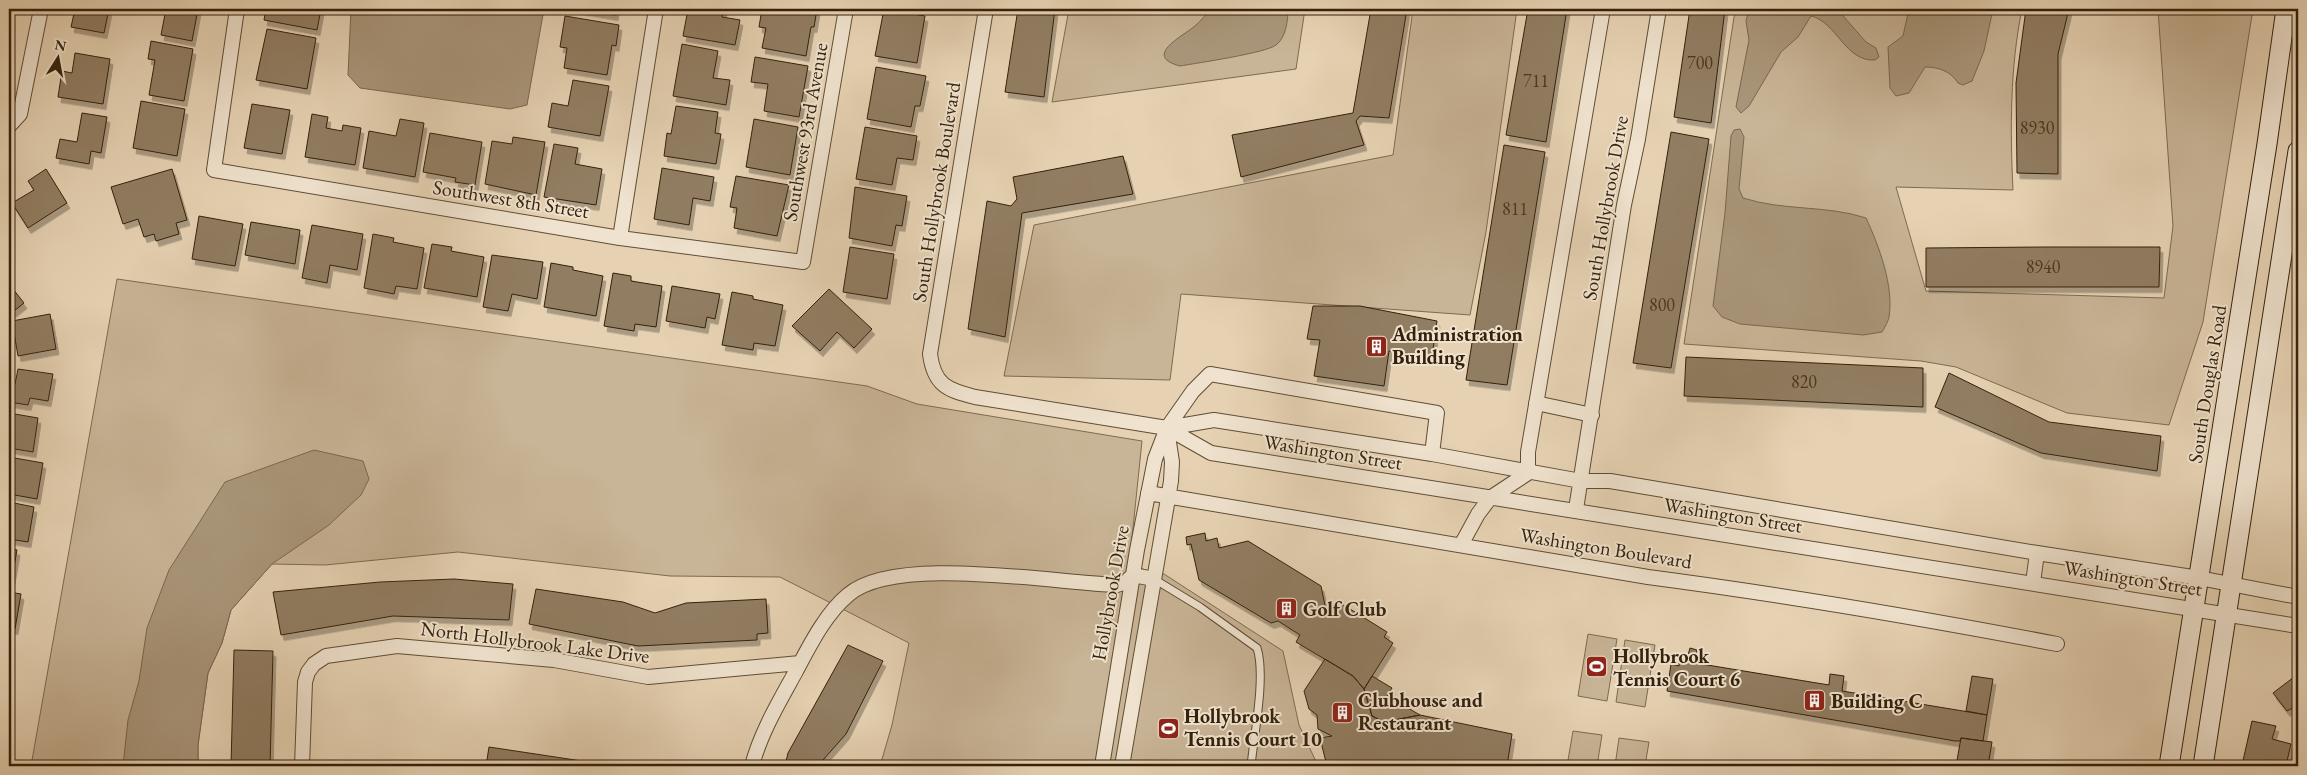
<svg xmlns="http://www.w3.org/2000/svg" width="2307" height="775" font-family="'EB Garamond',serif">
	<defs>
		<filter id="shadow"><feDropShadow dx="3" dy="5.5" stdDeviation="0" flood-color="#0004"/></filter>
	</defs>
	<rect width="100%" height="100%" fill="#e6d2b3"/>
	<filter id="stains"><feTurbulence type="fractalNoise" baseFrequency=".004" numOctaves="4"/><feColorMatrix values="0 0 0 0 .2 0 0 0 0 .09 0 0 0 0 .02 0 0 0 .5 -.17"/></filter>
	<radialGradient id="worn" r=".72"><stop offset=".6" stop-color="#630" stop-opacity="0"/><stop offset="1" stop-color="#630" stop-opacity=".3"/></radialGradient>
	<path fill="#c8b496" stroke="#7e6a50" d="M1069,9H1305L1296,69L1052,102Z
		M1413,9H1517L1486,232L1470,315L1181,294L1170,380L1004,376L1034,225L1393,155Z
		M1738,9H2022C2010,67 2010,131 2013,190L1896,187L1926,291L2164,298L2173,226L2158,9H2253L2203,322L2169,425L2067,413L1956,367L1921,361L1684,344L1734,17Z
		M117,279L867,386L917,404L1142,441L1130,557C1138,571 1150,571 1164,574L1283,651L1299,725L1318,766H880L892,725L909,643L780,577L670,576L458,552L325,565L272,564L231,610L222,643L208,673L198,745V766H31Z
		M1588,634L1617,639L1607,701L1578,696Z
		M1625,640L1655,645L1645,707L1616,702Z
		M1573,731L1602,735L1597,766H1567Z
		M1619,738L1649,742L1645,766H1615Z"/>
	<path fill="#a9967a" stroke="#7a674e" d="M351,9H544L527,105L510,109L360,88L348,75Z
		M1211,9H1288C1288,20 1286,38 1276,45C1266,53 1197,63 1180,66C1142,56 1183,36 1195,26C1201,21 1206,14 1211,9Z
		M1749,9H1837L1866,42L1876,48L1879,57L1875,60C1845,62 1837,22 1811,16L1798,37L1781,52L1749,106L1741,113L1736,107L1749,40L1746,21Z
		M1909,9H1993L1984,51L1972,81L1963,85L1958,83C1951,71 1938,67 1925,67L1909,93L1896,96L1890,88L1888,47L1903,36Z
		M1740,129L1744,137L1739,189L1743,198C1783,211 1827,205 1866,218C1879,246 1894,286 1889,317C1888,322 1885,327 1882,332L1863,335L1740,324L1722,317L1713,306L1725,213L1731,136L1734,130Z
		M314,450L363,461L369,479L361,495L329,525L272,564L231,610L222,643L208,673L198,745V766H123L128,720L139,681L147,628L169,570L225,482Z"/>
	<path fill="#917d62" stroke="#34210b" filter="url(#shadow)" d="M75,9H109L104,33L71,27Z
		M166,9H198L192,41L161,35Z
		M266,9H321L317,30L264,20Z
		M579,9H616L615,15Z
		M688,9H724L722,17L740,20L735,45L683,36Z
		M762,9H817L814,27H811L806,56L762,48L766,28L759,27Z
		M884,9L925,16L917,63L875,56Z
		M1018,9H1055L1044,97L1005,92Z
		M1371,9H1407L1389,118L1360,116L1356,121L1364,145L1241,177L1232,135L1353,113Z
		M1528,9H1567L1546,142L1506,135Z
		M1690,9H1725L1711,123L1674,117Z
		M2026,9H2069L2058,54V174L2017,173L2016,83Z
		M565,16L619,25L616,46L612,45L607,75L564,68L567,48L560,47Z
		M267,29L316,38L307,89L256,80Z
		M151,41L193,49L184,101L149,95L155,60L148,59Z
		M682,44L718,51L713,78L730,80L726,105L673,96Z
		M75,53L110,59L103,104L58,97L62,71L72,73Z
		M755,57L808,66L799,117L764,111L768,84L751,82Z
		M876,67L926,76L920,106H915L911,127L867,119Z
		M573,80L609,86L600,136L548,127L552,103L568,106Z
		M141,101L185,109L177,156L133,148Z
		M252,104L290,110L282,154L244,148Z
		M676,106L718,112L715,133L721,134L716,164L664,156L667,133L671,134Z
		M82,113L107,117L101,153L91,151L89,164L56,158L60,139L77,142Z
		M312,114L328,117L326,128L342,131L343,125L361,128L355,165L305,157Z
		M400,119L424,123L415,177L363,168L369,131L396,136Z
		M754,119L798,127L790,175L746,167Z
		M865,127L917,136L913,160L897,158L892,185L856,179Z
		M1671,132L1709,139L1671,368L1633,363Z
		M430,133L482,142L475,185L455,182L456,178L423,172Z
		M513,137L545,142L536,195L485,184L492,141L512,144Z
		M554,144L578,148L575,164L602,169L596,205L544,197Z
		M1504,145L1545,152L1507,385L1466,380Z
		M1123,156L1133,194L1022,213L1005,337L968,329L987,201L1011,206L1017,199L1013,177Z
		M662,168L714,177L710,201L693,198L689,225L654,219Z
		M46,169L67,203L28,228L12,203L34,190L28,181Z
		M172,169L187,220L176,223L179,234L156,241L154,234L144,237L138,219L123,224L111,187Z
		M736,176L789,185L777,236L734,228L737,208L730,207Z
		M855,187L907,196L902,226L896,225L892,246L849,238Z
		M199,216L243,224L235,266L192,259Z
		M251,222L300,230L295,264L245,255Z
		M312,225L363,234L357,270L330,265L327,283L302,278Z
		M373,234L394,238L393,242L424,248L417,289L396,286L394,294L364,288Z
		M432,244L452,247L451,251L484,257L477,297L424,288Z
		M850,247L894,254L887,299L843,292Z
		M2043,247H2160L2159,287H1926V248Z
		M492,255L543,262L537,299L512,294L508,311L483,307Z
		M551,263L573,267V270L603,276L596,316L544,307Z
		M613,273L631,276V281L662,286L656,327L635,324L634,331L604,326Z
		M9,284L24,303L9,315Z
		M672,286L720,294L715,319L707,317L705,328L666,321Z
		M829,289L872,329L854,348L837,332L820,351L792,326Z
		M732,292L753,296V299L783,305L775,346L754,343L753,350L722,345Z
		M1313,306H1360L1437,321L1432,357L1389,351L1384,386L1314,376L1320,340L1307,339Z
		M50,314L56,349L18,356L12,321Z
		M1686,357L1923,368V407L1684,396Z
		M18,369L53,374L48,401L30,398L28,405L9,402V383L15,384Z
		M1949,373L2049,422L2161,436L2157,471L2041,453L1935,407Z
		M9,413L38,418L33,452L9,448Z
		M9,457L43,463L37,499L9,494Z
		M9,502L34,507L28,542L9,539Z
		M1205,533L1206,541L1217,538L1219,548L1248,541L1321,586L1327,615L1334,618L1342,604L1387,632L1384,637L1393,643L1364,689L1353,676L1296,642L1300,635L1278,621L1271,623L1199,580L1191,544L1187,545L1186,537Z
		M9,548L17,550L11,584H9Z
		M454,579L513,584L509,620L393,616L281,635L273,592L380,582Z
		M536,589L623,602L655,613L686,603L766,599L768,633L757,634V640L638,646L529,624Z
		M9,592L21,594L15,629L9,628Z
		M848,645L883,661L846,734L823,760L822,766H785L788,753Z
		M1690,648L1697,650L1695,663L1829,685L1830,674L1844,676L1842,691L1987,715L1983,741L1961,738L1960,741H1955L1667,691L1671,664L1679,666V661L1686,662Z
		M234,650L273,651L270,766H231Z
		M1325,659L1353,676L1364,689L1372,716L1384,722L1420,715L1512,734L1507,766H1327L1320,738L1332,736L1318,729L1317,715L1309,709L1304,691Z
		M2298,674V705L2287,711L2273,693Z
		M1372,676L1392,688L1387,696L1420,715L1384,722L1372,716L1364,689Z
		M1972,676L1993,679L1987,715L1966,711Z
		M2252,721L2276,726L2272,739L2291,744L2286,765L2265,760L2264,766L2242,765Z
		M1961,738L1992,742L1988,766H1956Z
		M489,747L615,766H486Z"/>
	<g fill="none" stroke-linecap="round" stroke-linejoin="round">
		<defs>
			<path id="lane" d="M1154,579L1200,607L1257,648C1266,676 1254,735 1251,766"/>
			<path id="street" d="M237,9L214,170L620,238L803,262L846,9
				M986,9L930,354C934,385 947,390 975,397L1167,428L1214,420L1432,454L1581,481H1610L2037,553L2199,578L2298,597
				M9,126L20,114L41,9
				M620,238L656,9
				M1536,403L1592,415
				M1167,428L1211,453L2298,626
				M1148,493L1648,577C1785,595 1921,618 2057,644
				M1576,509L1624,205L1638,139L1659,9
				M1461,545L1478,514L1490,498L1528,473V452L1603,9
				M2033,583L2037,553
				M302,766L305,682L308,672L314,664L326,656L397,646L554,660L648,677L800,663
				M752,766C760,734 779,702 795,673C809,647 825,614 848,595C894,554 1054,583 1117,585L1126,582L1133,575L1154,579
				M1102,766L1137,550L1155,459L1167,428L1193,391L1210,374L1437,413L1432,454
				M1122,766L1171,481L1172,462L1167,429"/>
			<path id="secondary" d="M2169,766L2267,144L2286,9
				M2203,766L2298,151"/>
		</defs>
		<use href="#lane" stroke="#604d35" stroke-width="9"/>
		<use href="#street" stroke="#604d35" stroke-width="16"/>
		<use href="#secondary" stroke="#34210b" stroke-width="21"/>
		<use href="#lane" stroke="#efe2ce" stroke-width="7"/>
		<use href="#street" stroke="#efe2ce" stroke-width="14"/>
		<use href="#secondary" stroke="#efe2ce" stroke-width="19"/>
	</g>
	<defs>
		<symbol id="building-square" viewBox="-11 -11 22 22"><rect x="-9" y="-9" width="18" height="18" rx="4" fill="#8f2418" stroke="#efe2ce"/><path d="M-4-6H4V6H1V3H-1V6H-4ZM-2.5-4.3h1.7v1.8h-1.7ZM.8-4.3h1.7v1.8H.8ZM-2.5-1h1.7V.8h-1.7ZM.8-1h1.7V.8H.8Z" fill="#fff"/></symbol>
		<symbol id="stadium-square" viewBox="-11 -11 22 22"><rect x="-9" y="-9" width="18" height="18" rx="4" fill="#8f2418" stroke="#efe2ce"/><path d="M0-5a6.5 5 0 1 0 0 10a6.5 5 0 1 0 0-10ZM-3.5-1.8h7v3.6h-7Z" fill="#fff"/></symbol>
	</defs>
	<g fill-rule="evenodd">
		<use href="#building-square" x="1364" y="334" width="25" height="25"/>
		<use href="#building-square" x="1274" y="596" width="25" height="25"/>
		<use href="#stadium-square" x="1584" y="654" width="25" height="25"/>
		<use href="#building-square" x="1802" y="688" width="25" height="25"/>
		<use href="#building-square" x="1330" y="700" width="25" height="25"/>
		<use href="#stadium-square" x="1156" y="716" width="25" height="25"/>
	</g>
	<g text-anchor="middle" stroke-width="4" stroke-linejoin="round" paint-order="stroke">
		<g font-size="18" fill="#4b3821">
			<text x="1700" y="69">700</text>
			<text x="1536" y="87">711</text>
			<text x="2037" y="134">8930</text>
			<text x="1515" y="215">811</text>
			<text x="2043" y="273">8940</text>
			<text x="1662" y="311">800</text>
			<text x="1804" y="388">820</text>
		</g>
		<g font-size="20" fill="#34210b" stroke="#efe2ce">
			<text transform="translate(805 132) rotate(-80)" y="7">Southwest 93rd Avenue</text>
			<text transform="translate(936 192) rotate(-81)" y="7">South Hollybrook Boulevard</text>
			<text transform="translate(511 199) rotate(9)" y="7">Southwest 8th Street</text>
			<text transform="translate(1605 208) rotate(-80)" y="7">South Hollybrook Drive</text>
			<text transform="translate(2207 384) rotate(-81)" y="7">South Douglas Road</text>
			<text transform="translate(1333 452) rotate(9)" y="7">Washington Street</text>
			<text transform="translate(1733 515) rotate(9)" y="7">Washington Street</text>
			<text transform="translate(1606 548) rotate(9)" y="7">Washington Boulevard</text>
			<text transform="translate(2133 578) rotate(9)" y="7">Washington Street</text>
			<text transform="translate(1110 593) rotate(-80)" y="7">Hollybrook Drive</text>
			<text transform="translate(535 642) rotate(7)" y="7">North Hollybrook Lake Drive</text>
		</g>
		<g font-size="20" font-weight="bold" fill="#34210b" stroke="#efe2ce" text-anchor="start">
			<text x="1392" y="341">Administration<tspan x="1392" dy="23">Building</tspan></text>
			<text x="1303" y="616">Golf Club</text>
			<text x="1613" y="663">Hollybrook<tspan x="1613" dy="23">Tennis Court 6</tspan></text>
			<text x="1358" y="707">Clubhouse and<tspan x="1358" dy="23">Restaurant</tspan></text>
			<text x="1831" y="708">Building C</text>
			<text x="1184" y="723">Hollybrook<tspan x="1184" dy="23">Tennis Court 10</tspan></text>
		</g>
	</g>
	<rect width="2307" height="775" fill="none" stroke="#e6d2b3" stroke-width="30"/>
	<rect x="10" y="10" width="2287" height="755" fill="none" stroke="#34210b" stroke-width="2.5"/>
	<rect x="15" y="15" width="2277" height="745" fill="none" stroke="#34210b"/>
	<g transform="translate(58 58) rotate(11)" stroke="#efe2ce" stroke-width="4" paint-order="stroke">
	<path d="M0-4L9 19L0 12L-9 19Z" fill="#34210b"/>
	<text y="-8" font-size="14" font-weight="bold" text-anchor="middle" fill="#34210b">N</text>
	</g>
	<rect width="100%" height="100%" filter="url(#stains)"/>
	<rect width="100%" height="100%" fill="url(#worn)"/>
</svg>
